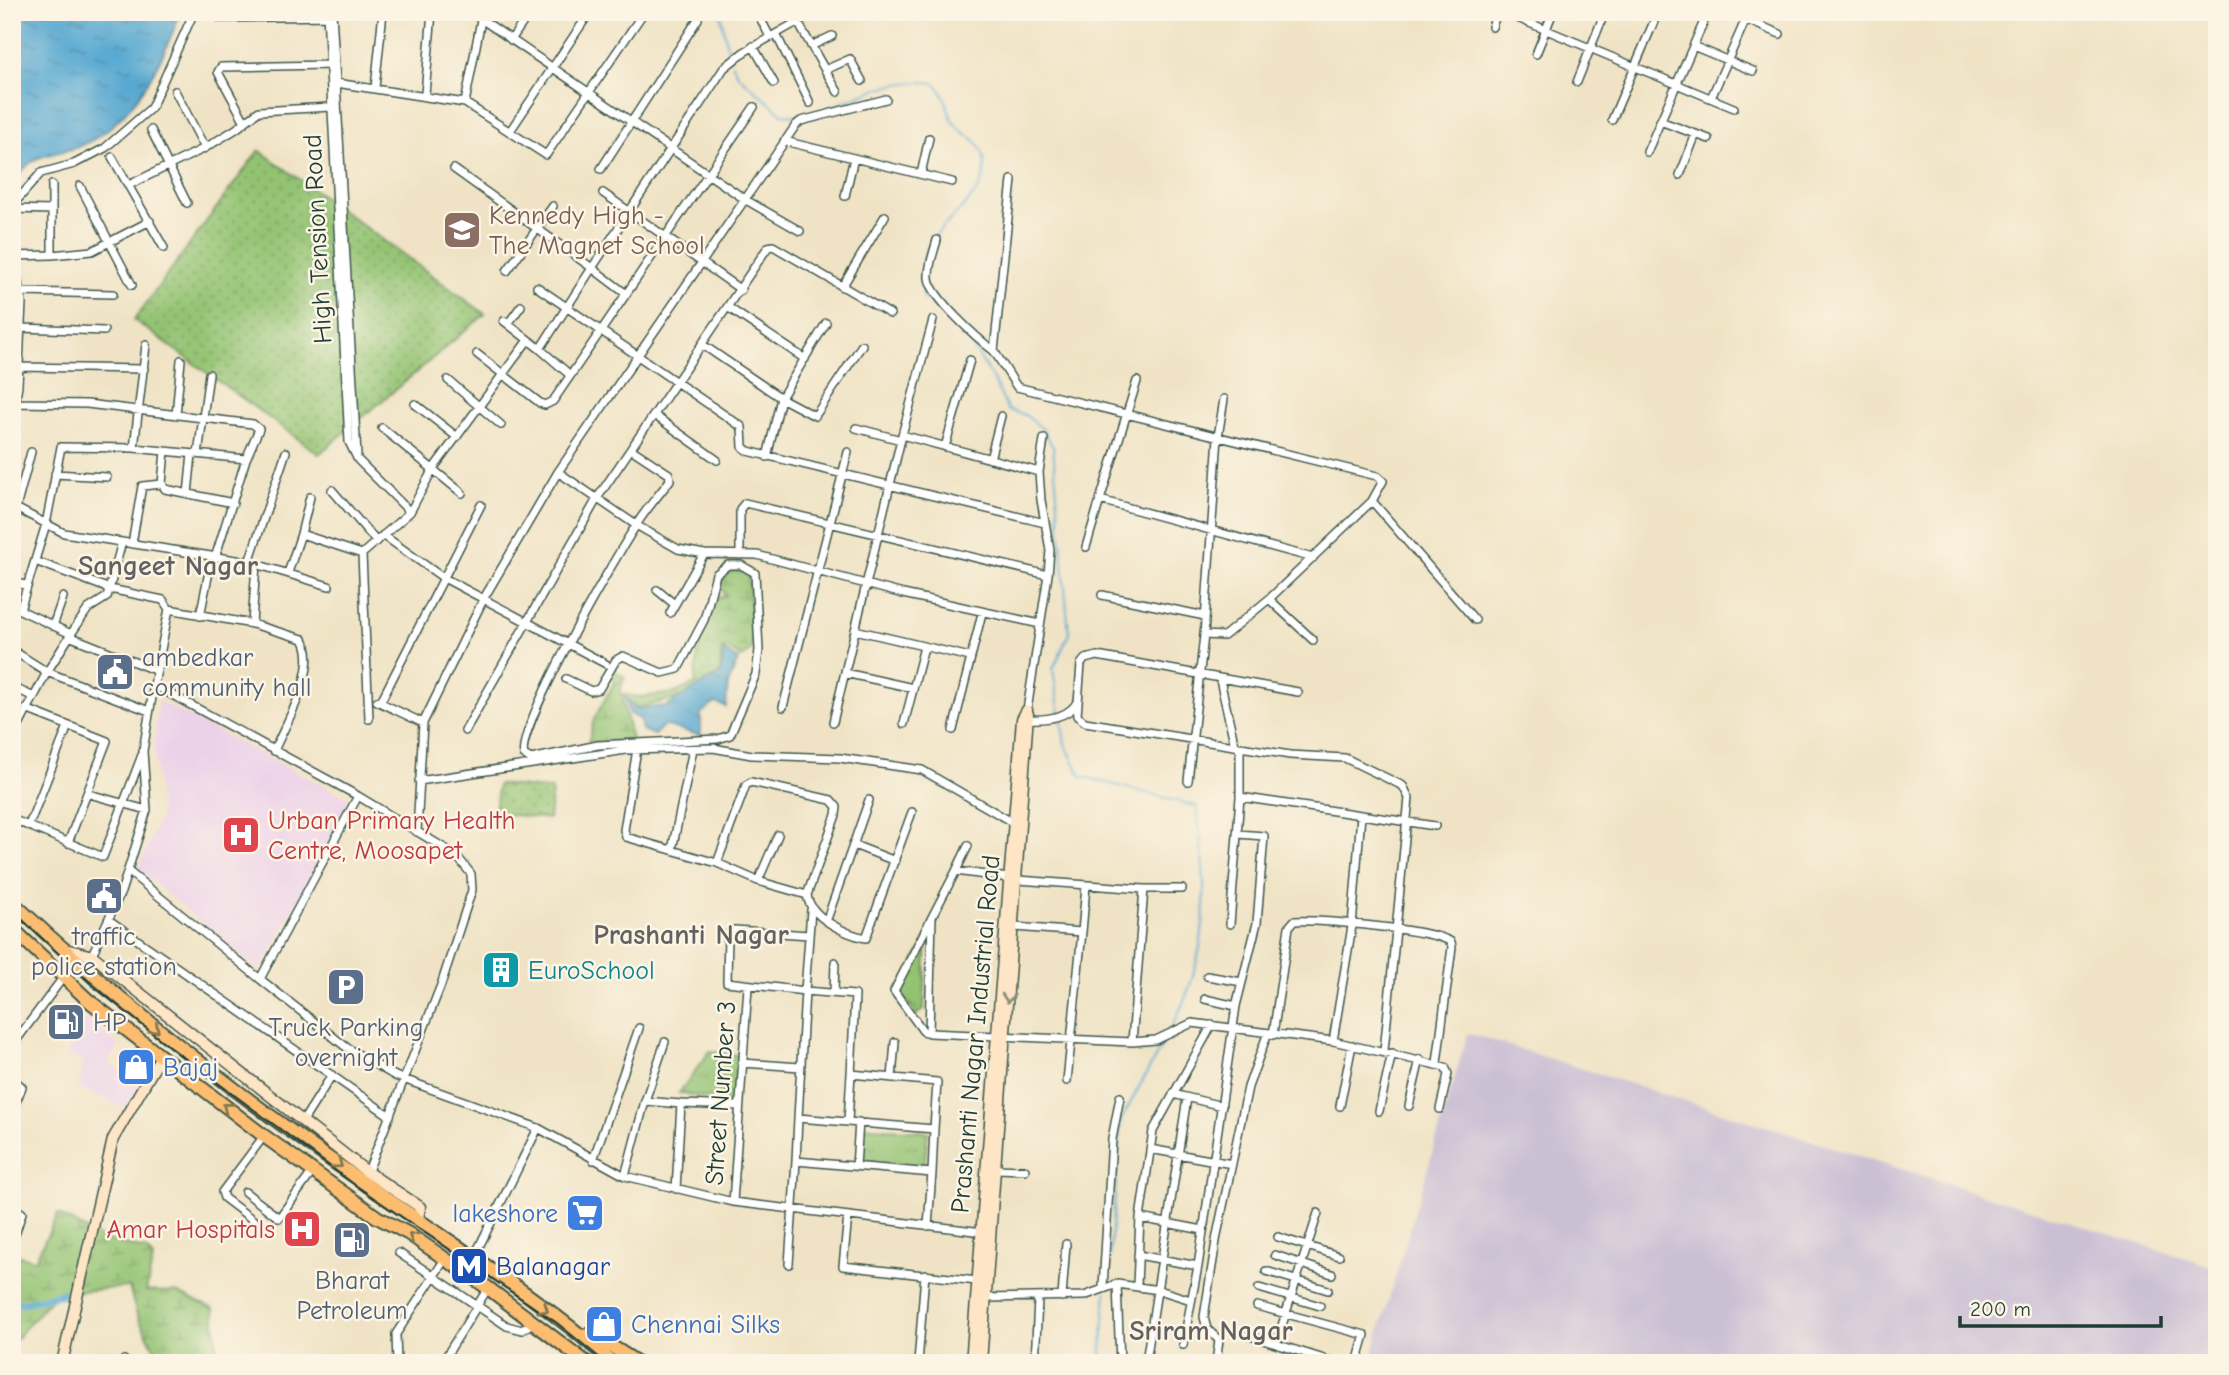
<svg xmlns="http://www.w3.org/2000/svg" width="2229" height="1375" font-family="'Comic Neue',sans-serif">
	<defs>
		<pattern id="grass-dots" width="8" height="8" patternUnits="userSpaceOnUse" patternTransform="scale(1.75)"><rect width="8" height="8" fill="#93c372"/><path d="M2 2h.1M6 6h.1" fill="none" stroke="#77a05e" stroke-width="1.8" stroke-linecap="round"/></pattern>
		<pattern id="wetland-marsh" width="20" height="14" patternUnits="userSpaceOnUse" patternTransform="scale(1.75)"><rect width="20" height="14" fill="#93c372"/><path d="M1 5h8M5 5V1M11 12h8M15 12V8" fill="none" stroke="#77a05e"/></pattern>
		<pattern id="park-tufts" width="24" height="20" patternUnits="userSpaceOnUse" patternTransform="scale(1.75)"><rect width="24" height="20" fill="#93c372"/><path d="M3 7l-1-3M5 7V3M7 7l1-3M15 17l-1-3M17 17v-4M19 17l1-3" fill="none" stroke="#77a05e"/></pattern>
		<pattern id="water-ripples" width="26" height="14" patternUnits="userSpaceOnUse" patternTransform="scale(1.75)"><rect width="26" height="14" fill="#56a8d1"/><path d="M2 4q2-2 4 0t4 0M15 11q2-2 4 0t4 0" fill="none" stroke="#478aaa"/></pattern>
	</defs>
	<rect width="100%" height="100%" fill="#fcf5e5"/>
	<filter id="ink" filterUnits="userSpaceOnUse"><feTurbulence type="fractalNoise" baseFrequency=".0143" numOctaves="2"/><feDisplacementMap in="SourceGraphic" scale="14" xChannelSelector="R" yChannelSelector="G"/><feConvolveMatrix kernelMatrix="1 2 1 2 8 2 1 2 1" color-interpolation-filters="sRGB"/></filter>
	<filter id="wash" filterUnits="userSpaceOnUse"><feTurbulence type="fractalNoise" baseFrequency=".00686" numOctaves="4" result="noise"/><feDisplacementMap in="SourceGraphic" scale="28" xChannelSelector="R" yChannelSelector="G"/><feGaussianBlur stdDeviation="1.57" result="paint"/><feColorMatrix in="noise" values="0 0 0 0 0 0 0 0 0 0 0 0 0 0 0 0 0 1.4 0 .05"/><feComposite in="paint" operator="in"/></filter>
	<g filter="url(#wash)">
		<rect width="100%" height="100%" fill="#f0e3c5"/>
		<path fill="#ecd1e9" d="M158,701L351,800L260,972L138,869L160,817L154,742Z
			M86,1019L119,1045L108,1062L140,1085L126,1108L78,1087L84,1064L67,1054L73,1040L66,1038Z"/>
		<path fill="#cbbfd4" d="M1468,1033L2217,1268V1363H1370Z"/>
		<path fill="url(#grass-dots)" stroke="#598053" stroke-width="2" d="M259,150L485,314L319,454L134,320Z
			M498,784L552,790L549,819L495,813Z"/>
		<path fill="url(#wetland-marsh)" stroke="#598053" stroke-width="2" d="M748,569L752,649L742,658L727,648L722,649L720,673L682,697L637,708L623,694L640,697L674,693L695,684L698,650L717,597L726,596L721,589L722,573Z
			M611,669L625,677L620,690L632,740L588,743L594,719L614,683Z
			M58,1214L103,1239L146,1250L153,1258L146,1291L176,1292L214,1309L217,1349L184,1363L156,1352L137,1315L129,1287L56,1293L12,1343V1254L35,1260Z"/>
		<path fill="url(#park-tufts)" stroke="#598053" stroke-width="2" d="M927,938L924,1009L916,1015L899,991Z
			M710,1051L738,1055L733,1103L679,1093Z
			M862,1126L928,1132L924,1166L859,1160Z"/>
		<path fill="url(#water-ripples)" stroke="#3a7282" stroke-width="2" d="M12,12H181C162,62 134,121 83,145C68,152 51,152 36,159C27,164 20,174 12,181Z
			M724,650L738,660L728,684L726,707L716,703L701,713V736L664,725L654,735L642,730L640,719L630,714L624,696L637,709L666,706L721,673Z"/>
		<g fill="none" stroke-linecap="round" stroke-linejoin="round">
			<path stroke="#56a8d1" stroke-width="2" d="M720,12L730,59
				M732,64L738,75L782,114L806,116
				M818,113C853,98 894,77 934,83C947,93 946,108 953,121C960,135 976,135 982,151C998,195 942,216 927,249C921,263 922,281 923,297C931,305 941,309 949,317C974,343 993,378 1008,410L1025,415L1043,429L1053,447L1069,634L1053,669L1060,714
				M1061,719L1065,744L1081,776L1196,806C1208,889 1212,954 1170,1030
				M1107,1286L1121,1120L1166,1038
				M1101,1363L1106,1292"/>
			<path stroke="#56a8d1" stroke-width="7" d="M12,1301L23,1303L70,1292"/>
		</g>
	</g>
	<g filter="url(#ink)">
		<g fill="none" stroke-linecap="round" stroke-linejoin="round">
			<defs>
				<path id="street" d="M327,12L349,442L358,460L410,512
					M332,12L357,455
					M471,12L746,200L800,231
					M757,12L770,37
					M792,12L825,70L850,59L862,81
					M1503,12L1734,108
					M220,18L327,16
					M1747,20L1780,34
					M1492,27L1497,12
					M776,34L810,103
					M511,40L530,12
					M753,46L774,83
					M811,46L832,36
					M1693,46L1753,71
					M1536,54L1553,12
					M825,70L838,92
					M1577,82L1605,12
					M336,83L465,103L546,155L644,12
					M375,88L383,12
					M175,91L205,148
					M425,94L432,12
					M1711,98L1749,12
					M465,103L481,20
					M1612,120L1658,12
					M1660,121L1709,139
					M245,122L218,72L221,67L330,65
					M151,130L187,203
					M510,131L590,12
					M784,141L952,182
					M1647,152L1708,12
					M112,157L164,248
					M454,169L592,268L540,349L504,321
					M601,169L698,19
					M921,174L929,138
					M1680,175L1696,134
					M1012,180L994,351L1017,387L1377,476L1383,481L1372,501L1269,599L1224,636L1204,635
					M129,185L205,148L236,129L259,111L331,107
					M80,186L132,285
					M603,193L741,290
					M845,196L854,158
					M12,206L41,173L74,164L105,148L151,108L194,12
					M12,209L52,210
					M937,240C934,252 928,266 929,278C931,297 978,339 994,351
					M12,254L22,302L18,385
					M52,255L92,251L150,221
					M12,256L52,255V185
					M507,271L553,206
					M537,287L742,427L743,447L748,451L1045,523
					M842,287L885,216
					M21,292L113,294
					M625,293L592,268L724,68L744,52L797,22
					M729,308L805,359
					M508,324L521,306
					M21,328L104,331
					M703,345L781,398L815,416L862,345
					M540,349L570,375
					M477,354L540,403L545,405L553,401L754,107
					M19,367L144,369
					M448,380L501,425
					M1137,381L1100,500L1313,558
					M12,384L18,385L12,426
					M415,404L457,437
					M176,415L181,360
					M654,415L717,460
					M382,428L462,493
					M856,428L901,440
					M902,435L933,320
					M945,447L970,360
					M134,448L146,345
					M165,451L162,484L165,489L233,503
					M198,454L209,374
					M767,457L781,398L826,323
					M990,459L1001,416
					M558,472L636,525L678,549L704,554L757,555L903,594L1040,624
					M55,474L107,477
					M332,490L376,541
					M188,494L192,454
					M1372,501L1475,620
					M12,506L64,533L249,562L329,586
					M16,508L31,452
					M301,534L310,497
					M383,535L442,577L606,664
					M132,544L142,486L162,484
					M1086,547L1100,500
					M740,555V509L745,503L1048,575
					M215,558L246,459
					M35,561L110,589L163,600L169,609
					M249,562L286,452
					M288,573L301,534L362,554
					M12,583L27,585
					M657,590L673,603
					M1102,595L1205,616
					M1269,599L1313,640
					M670,613L704,554
					M200,616L212,557
					M252,624L256,564
					M53,626L63,597
					M855,630L970,657
					M71,634L88,609L107,597L122,542
					M69,636L157,671
					M12,650L47,672L149,711
					M845,673L913,688
					M566,679L591,691L599,689L616,660L623,656L662,673L678,669L704,620L716,574L728,565H741L755,573L759,650L756,674L730,735L718,739L598,745L531,759L524,755C515,729 615,558 635,527C645,510 659,495 670,480L669,474L631,449
					M1220,680L1235,746
					M12,687L34,697
					M1298,692L1097,656L1085,659L1081,664L1077,716L1085,722L1290,755L1345,758L1403,786L1409,798L1384,1051
					M377,701L423,723
					M381,701L481,505
					M783,707L848,452
					M26,709L107,741L68,843
					M1027,710L1048,575L1050,550L1041,500L1039,472L1044,439
					M369,719L362,554L410,512L433,469L528,340
					M1025,719C1042,720 1068,719 1077,702
					M833,722L902,435L1039,472
					M904,724L924,647
					M953,730L982,613
					M465,731L598,497L768,247L773,246L890,314
					M12,739L47,672L71,634L20,610L46,524L61,447L134,448L246,459L259,429L253,424L87,404L15,403
					M637,749L624,830L626,837L717,863L758,881L807,895
					M274,751C286,722 320,668 303,639L252,624L169,609L154,685L358,796L456,855L471,874L472,890L441,985L366,1176
					M419,781L626,750L713,748L752,755L840,758L922,770L1017,825
					M1188,781L1204,635L1218,437L1224,399
					M89,794L147,810
					M358,796L260,979L346,1047L395,1076L538,1128L625,1176L733,1202L983,1232
					M1240,797L1361,815L1352,926L1333,1041L1445,1067L1448,1074L1440,1109
					M1361,815L1435,826
					M12,819L103,857L142,755
					M29,825L68,726
					M417,832L423,723L484,598L558,472L796,125L801,121L886,99
					M854,845L895,861
					M672,850L693,749
					M717,863L746,785L751,782L831,800L837,807L836,815L807,895C810,917 845,934 866,938L912,812
					M128,871L260,979
					M956,871L968,846
					M1018,880L1144,889H1182
					M758,881L778,835
					M932,917L956,871L1008,878
					M827,919L869,800
					M109,920L390,1116
					M1230,924L1240,797V747
					M1014,927L1082,932L1067,1081
					M1082,932L1086,886
					M809,935L734,930L728,934L727,982L805,991L798,1118L934,1129L937,1082L851,1074L855,995L805,991L811,910
					M90,959L121,892L147,810L143,751L154,685
					M1207,976L1242,982
					M834,992L835,962
					M1205,999L1236,1006
					M929,1033L932,917L894,991L923,1031L929,1033L1132,1042L1156,1040L1192,1023L1333,1041
					M1273,1035L1289,927L1294,921C1320,920 1433,929 1451,942L1452,947L1437,1063
					M1132,1042L1144,889
					M12,1046L62,979
					M742,1063L800,1067
					M12,1078L22,1087L12,1112
					M892,1078L895,1042
					M1173,1094L1222,1106
					M645,1101L681,1104
					M1340,1106L1352,1045
					M1409,1106L1420,1059
					M1379,1111L1392,1053
					M798,1118L796,1161L932,1173L934,1129
					M303,1121L332,1075
					M848,1121L851,1074
					M264,1136L222,1192L224,1198L265,1229
					M1150,1149L1232,1164
					M593,1160L639,1028
					M856,1166L859,1122
					M996,1169L1025,1170
					M625,1176L645,1101L665,1042
					M676,1189L681,1104L739,1106
					M245,1192L279,1218L313,1171
					M733,1202L748,987
					M12,1206L22,1213L12,1244
					M848,1216L843,1266L977,1281
					M1140,1218L1203,1230
					M928,1226L932,1173
					M1278,1237L1339,1256
					M399,1253L507,1326L522,1330L534,1322
					M1138,1255L1198,1266
					M1275,1255L1332,1274
					M473,1259L538,1128
					M789,1264L796,1161
					M1266,1271L1328,1290
					M1117,1284L1120,1363
					M1137,1285L1140,1218L1153,1131L1212,1025
					M1103,1287L1112,1139L1120,1097
					M1259,1288L1320,1306
					M1062,1297L1066,1244
					M985,1298L1084,1296L1117,1284L1159,1290L1191,1300
					M1257,1306L1365,1335L1357,1363
					M1247,1335L1337,1363
					M1276,1344L1318,1213
					M1183,1345L1198,1266L1236,1006L1257,923L1264,836L1238,834
					M1162,1361L1148,1358L1147,1355L1187,1098
					M123,1363L124,1360
					M397,1363L396,1334L445,1259
					M442,1363L488,1288
					M918,1363L925,1274
					M1035,1363L1038,1299
					M1216,1363L1219,1340L1207,1329L1204,1317L1217,1235L1248,1087L1267,1035"/>
				<path id="secondary" d="M61,948L93,956L367,1172L420,1207L418,1219
					M62,1363L113,1139L161,1056
					M971,1363L1022,719L1027,710
					M981,1363L1028,714"/>
				<path id="highway" d="M12,902C122,1005 240,1097 364,1183C447,1241 537,1295 613,1363
					M12,928L88,1000L264,1136L377,1217L409,1234L488,1288L587,1363
					M586,1335L608,1344L638,1363"/>
			</defs>
			<use href="#street" stroke="#3e564a" stroke-width="10"/>
			<use href="#secondary" stroke="#3e564a" stroke-width="13"/>
			<use href="#highway" stroke="#3e564a" stroke-width="16"/>
			<use href="#street" stroke="#fff" stroke-width="7"/>
			<use href="#secondary" stroke="#fee5c5" stroke-width="10"/>
			<use href="#highway" stroke="#fcbd6f" stroke-width="12"/>
			<path stroke="#1f3d34" stroke-width="2" d="M12,910L94,987L175,1051L355,1185L557,1323L606,1363"/>
		</g>
		<defs><path id="oneway-chevron" d="M-2-3.5L2.5 0L-2 3.5" fill="none" stroke-width="1.6" stroke-linecap="round" stroke-linejoin="round" transform="scale(1.75)"/></defs>
		<use stroke="#8e917c" href="#oneway-chevron" transform="translate(1008 998) rotate(94)"/>
		<g stroke="#82774f">
			<use href="#oneway-chevron" transform="translate(155 1029) rotate(40)"/>
			<use href="#oneway-chevron" transform="translate(227 1107) rotate(-142)"/>
			<use href="#oneway-chevron" transform="translate(338 1164) rotate(37)"/>
			<use href="#oneway-chevron" transform="translate(413 1237) rotate(-148)"/>
			<use href="#oneway-chevron" transform="translate(544 1309) rotate(35)"/>
		</g>
	</g>
	<defs>
		<symbol id="school-square" viewBox="-11 -11 22 22"><rect x="-9" y="-9" width="18" height="18" rx="4" fill="#8d6e63" stroke="#fcf5e5"/><path d="M0-5L7-2L0 1L-7-2ZM-4 1L0 2.5L4 1V4Q0 6-4 4Z" fill="#fff"/></symbol>
		<symbol id="civic-square" viewBox="-11 -11 22 22"><rect x="-9" y="-9" width="18" height="18" rx="4" fill="#5c6f8a" stroke="#fcf5e5"/><path d="M-.6-6.5H3V-4.5H.6V-3L4-1V1h2V6H-6V1h2V-1L-.6-3ZM-1.2 2.5V6h2.4V2.5Z" fill="#fff"/></symbol>
		<symbol id="hospital-square" viewBox="-11 -11 22 22"><rect x="-9" y="-9" width="18" height="18" rx="4" fill="#e0444e" stroke="#fcf5e5"/><path d="M-5-5h3v3.5h4V-5h3V5h-3V1.5h-4V5h-3Z" fill="#fff"/></symbol>
		<symbol id="building-square" viewBox="-11 -11 22 22"><rect x="-9" y="-9" width="18" height="18" rx="4" fill="#0f9aa8" stroke="#fcf5e5"/><path d="M-4-6H4V6H1V3H-1V6H-4ZM-2.5-4.3h1.7v1.8h-1.7ZM.8-4.3h1.7v1.8H.8ZM-2.5-1h1.7V.8h-1.7ZM.8-1h1.7V.8H.8Z" fill="#fff"/></symbol>
		<symbol id="parking-square" viewBox="-11 -11 22 22"><rect x="-9" y="-9" width="18" height="18" rx="4" fill="#5c6f8a" stroke="#fcf5e5"/><path d="M-3.5-5.5H1a3.5 3.5 0 0 1 0 7H-1V5.5H-3.5ZM-1-3.4V-.6H.8a1.4 1.4 0 0 0 0-2.8Z" fill="#fff"/></symbol>
		<symbol id="fuel-square" viewBox="-11 -11 22 22"><rect x="-9" y="-9" width="18" height="18" rx="4" fill="#5c6f8a" stroke="#fcf5e5"/><path d="M-5.5-6h7V0h2V4h1.3V-2.5L3-4.5l.8-.8L6-3V5H2.5V1h-1V6h-7ZM-4.2-4.7v3.2H.2V-4.7Z" fill="#fff"/></symbol>
		<symbol id="shop-square" viewBox="-11 -11 22 22"><rect x="-9" y="-9" width="18" height="18" rx="4" fill="#3f7fe0" stroke="#fcf5e5"/><path d="M-5-2.5h2.3a2.7 3.5 0 0 1 5.4 0H5L5.5 6h-11ZM-1.5-2.5h3a1.5 2.3 0 0 0-3 0Z" fill="#fff"/></symbol>
		<symbol id="supermarket-square" viewBox="-11 -11 22 22"><rect x="-9" y="-9" width="18" height="18" rx="4" fill="#3f7fe0" stroke="#fcf5e5"/><path d="M-6-5.5h2.5l.6 2H6L4.5 2H-2.5L-4.4-4H-6ZM-1.5 3.2a1.3 1.3 0 1 0 .1 0ZM3 3.2a1.3 1.3 0 1 0 .1 0Z" fill="#fff"/></symbol>
		<symbol id="metro-square" viewBox="-11 -11 22 22"><rect x="-9" y="-9" width="18" height="18" rx="4" fill="#1a4fb4" stroke="#fcf5e5"/><path d="M-5.5 5V-5H-3L0 0L3-5H5.5V5H3V-.5L0 4L-3-.5V5Z" fill="#fff"/></symbol>
	</defs>
	<g fill-rule="evenodd">
		<use href="#school-square" x="440" y="208" width="44" height="44"/>
		<use href="#civic-square" x="93" y="650" width="44" height="44"/>
		<use href="#hospital-square" x="219" y="813" width="44" height="44"/>
		<use href="#civic-square" x="82" y="874" width="44" height="44"/>
		<use href="#building-square" x="479" y="948" width="44" height="44"/>
		<use href="#parking-square" x="324" y="965" width="44" height="44"/>
		<use href="#fuel-square" x="44" y="1000" width="44" height="44"/>
		<use href="#shop-square" x="114" y="1045" width="44" height="44"/>
		<use href="#supermarket-square" x="563" y="1191" width="44" height="44"/>
		<use href="#hospital-square" x="280" y="1207" width="44" height="44"/>
		<use href="#fuel-square" x="330" y="1218" width="44" height="44"/>
		<use href="#metro-square" x="447" y="1244" width="44" height="44"/>
		<use href="#shop-square" x="582" y="1302" width="44" height="44"/>
	</g>
	<g text-anchor="middle" stroke-width="5" stroke-linejoin="round" paint-order="stroke">
		<g font-size="26" fill="#785e54" stroke="#fcf5e5" text-anchor="start">
			<text x="489" y="224">Kennedy High -<tspan x="489" dy="30">The Magnet School</tspan></text>
		</g>
		<g font-size="26" fill="#1f3d34" stroke="#fcf5e5">
			<text transform="translate(317 239) rotate(-93)" y="9">High Tension Road</text>
			<text transform="translate(975 1034) rotate(-85)" y="9">Prashanti Nagar Industrial Road</text>
			<text transform="translate(720 1093) rotate(-86)" y="9">Street Number 3</text>
		</g>
		<g font-size="26" fill="#4e5e75" stroke="#fcf5e5">
			<text x="142" y="666" text-anchor="start">ambedkar<tspan x="142" dy="30">community hall</tspan></text>
			<text x="104" y="945">traffic<tspan x="104" dy="30">police station</tspan></text>
			<text x="93" y="1031" text-anchor="start">HP</text>
			<text x="346" y="1036">Truck Parking<tspan x="346" dy="30">overnight</tspan></text>
			<text x="352" y="1289">Bharat<tspan x="352" dy="30">Petroleum</tspan></text>
		</g>
		<g font-size="26" fill="#be3a42" stroke="#fcf5e5" text-anchor="start">
			<text x="268" y="829">Urban Primary Health<tspan x="268" dy="30">Centre, Moosapet</tspan></text>
			<text x="275" y="1238" text-anchor="end">Amar Hospitals</text>
		</g>
		<g font-size="26" fill="#0d838f" stroke="#fcf5e5" text-anchor="start">
			<text x="528" y="979">EuroSchool</text>
		</g>
		<g font-size="26" fill="#366cbe" stroke="#fcf5e5" text-anchor="start">
			<text x="163" y="1076">Bajaj</text>
			<text x="558" y="1222" text-anchor="end">lakeshore</text>
			<text x="631" y="1333">Chennai Silks</text>
		</g>
		<g font-size="26" fill="#164399" stroke="#fcf5e5" text-anchor="start">
			<text x="496" y="1275">Balanagar</text>
		</g>
		<g font-size="28" font-weight="bold" fill="#646162" stroke="#fcf5e5">
			<text x="168" y="575">Sangeet Nagar</text>
			<text x="691" y="944">Prashanti Nagar</text>
			<text x="1211" y="1340">Sriram Nagar</text>
		</g>
	</g>
	<rect width="2229" height="1375" fill="none" stroke="#fcf5e5" stroke-width="42"/>
	<path d="M1960 1316v10h201v-10" fill="none" stroke="#1f3d34" stroke-width="3.5"/>
	<text x="1970" y="1316" font-size="21" fill="#1f3d34" stroke="#fcf5e5" stroke-width="5" paint-order="stroke">200 m</text>
</svg>
